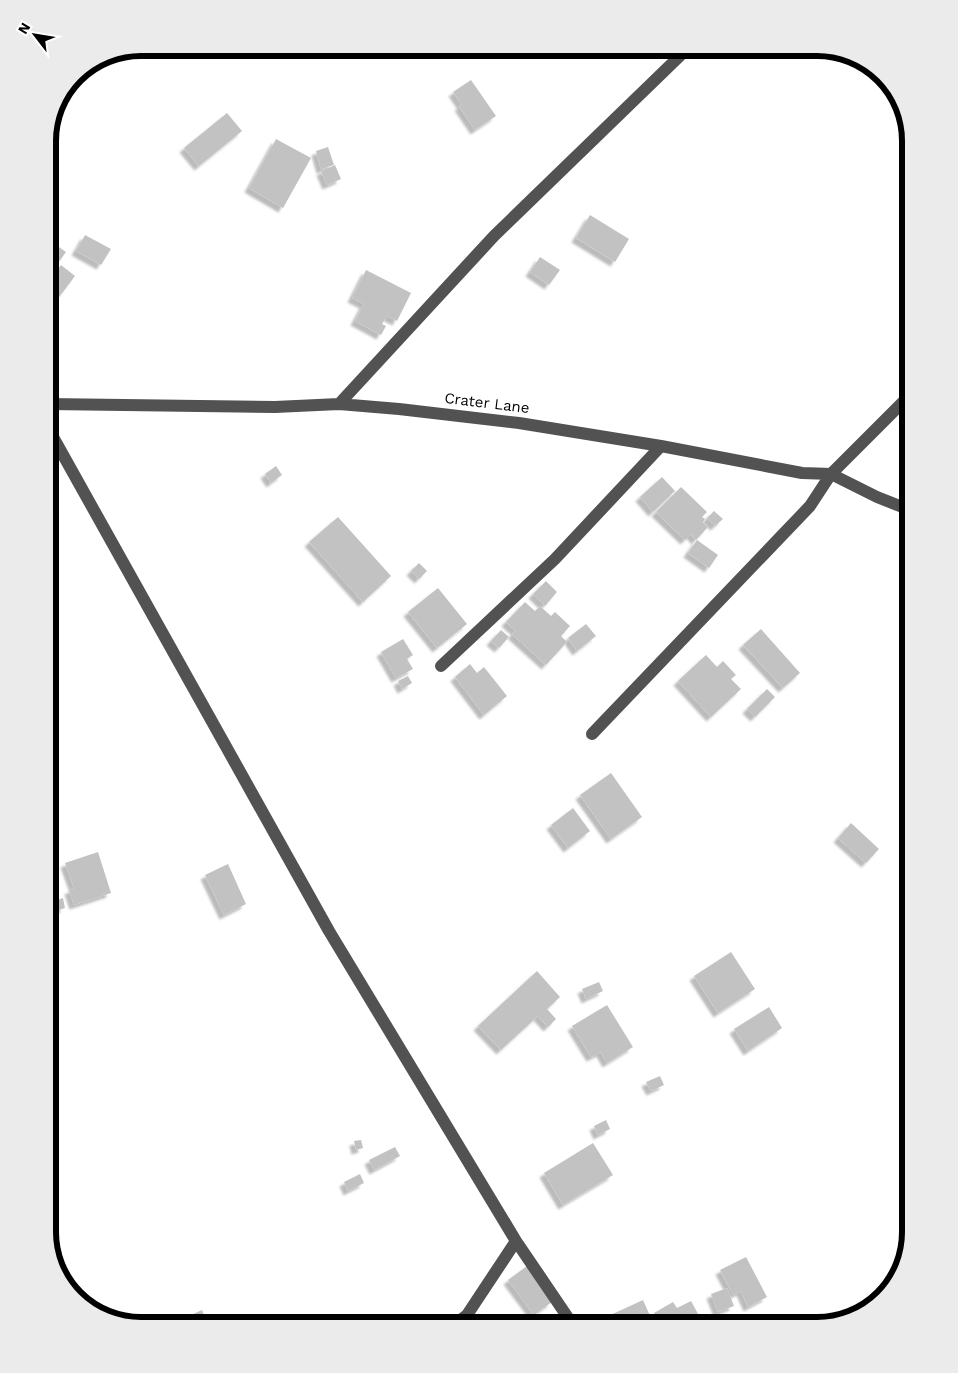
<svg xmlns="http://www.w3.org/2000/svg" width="958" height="1373" font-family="'Work Sans',sans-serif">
	<defs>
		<filter id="shadow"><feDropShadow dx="-4.5" dy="4.5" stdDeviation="1" flood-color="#0004"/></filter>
	</defs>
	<rect width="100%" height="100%" fill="#fff"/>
	<path fill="#c2c2c2" filter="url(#shadow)" d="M471,80L496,116L475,130L459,106L462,105L453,92Z
		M227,113L242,131L199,166L184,148Z
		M276,139L311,158L283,208L249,188Z
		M328,147L334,165L321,169L316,151Z
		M335,165L341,179L327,185L321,171Z
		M590,215L629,239L615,262L576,238Z
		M85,235L111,249L101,265L76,251Z
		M48,239L66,252L48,277Z
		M540,257L560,270L549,285L530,272Z
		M61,265L75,276L48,312V282Z
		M366,270L411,293L397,321L387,316L382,324L386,326L381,335L355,321L364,304L352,298Z
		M276,466L282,475L271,483L265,474Z
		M662,477L675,491L653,512L640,497Z
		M681,487L707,512L702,517L705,519L703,522L708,527L696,540L691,534L685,540L656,512Z
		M714,511L723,519L715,526L707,518Z
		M338,517L391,576L363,602L309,542Z
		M697,540L718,555L709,568L688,553Z
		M419,563L427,571L419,579L411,571Z
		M546,581L557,592L545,606L533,594Z
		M438,588L467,624L437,648L408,612Z
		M525,602L535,611L540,606L551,616L555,612L570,626L561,636L567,642L546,665L512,634L516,631L506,622Z
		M586,624L596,636L577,651L568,638Z
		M761,629L800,673L783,688L743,645Z
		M501,630L509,637L499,648L491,641Z
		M403,639L413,655L407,659L413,669L396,678L381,652Z
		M706,655L717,667L723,661L736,675L731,679L741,689L711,717L678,681Z
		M470,664L477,673L484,667L507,696L484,715L455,677Z
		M408,676L412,683L402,689L398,681Z
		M767,689L775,697L755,717L747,709Z
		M611,773L642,817L611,839L580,795Z
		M573,808L590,831L568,848L551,825Z
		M851,823L879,849L866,863L838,838Z
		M98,852L111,893L74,905L69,890L74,888L65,863Z
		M228,864L246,904L224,915L205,875Z
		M63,898L65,908L50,913L48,903Z
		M731,952L755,989L718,1013L694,976Z
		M537,971L560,997L547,1009L556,1019L548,1027L538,1016L501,1050L478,1026Z
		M599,982L603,991L586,999L582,989Z
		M607,1005L633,1047L607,1063L601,1052L591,1057L572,1026Z
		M769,1007L782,1028L748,1051L734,1029Z
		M660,1076L664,1085L651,1091L646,1082Z
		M606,1120L610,1129L598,1135L594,1126Z
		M361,1140L363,1148L356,1150L354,1141Z
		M593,1143L613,1175L563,1205L544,1173Z
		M395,1147L400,1156L374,1170L369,1160Z
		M360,1174L364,1183L348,1191L344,1182Z
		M746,1257L767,1297L748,1307L741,1291L733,1295L720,1270Z
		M527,1266L552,1302L534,1315L508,1280Z
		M727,1288L734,1306L718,1312L711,1294Z
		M643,1300L652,1320L641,1325H608L604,1318Z
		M691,1301L703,1323L698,1325H646L658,1319L654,1313L673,1302L677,1308Z
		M202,1310L208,1325H195L191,1315Z"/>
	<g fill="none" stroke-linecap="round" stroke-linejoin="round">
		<path stroke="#525252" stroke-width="12" d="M48,404L275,407L339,404L399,409L519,423L661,446L802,473L831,474L877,497L910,510
			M339,404L494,236L688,48
			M48,428L329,931L516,1241L573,1325
			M441,666L555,559L661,446
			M592,734L810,506L831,474L910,395
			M454,1325L467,1315L516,1241"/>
	</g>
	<g text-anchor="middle" stroke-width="4.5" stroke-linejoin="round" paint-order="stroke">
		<g font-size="15" fill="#000" stroke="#fff">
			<text transform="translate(487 403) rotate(7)" y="5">Crater Lane</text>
		</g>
	</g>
	<path d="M0 0H958V1373H0ZM141 56H817A85 85 0 0 1 902 141V1232A85 85 0 0 1 817 1317H141A85 85 0 0 1 56 1232V141A85 85 0 0 1 141 56Z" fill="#ebebeb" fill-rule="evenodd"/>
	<path fill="none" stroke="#000" stroke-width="6" d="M141 56H817A85 85 0 0 1 902 141V1232A85 85 0 0 1 817 1317H141A85 85 0 0 1 56 1232V141A85 85 0 0 1 141 56Z"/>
	<g transform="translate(35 35) rotate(301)" stroke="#ffffff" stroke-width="4" paint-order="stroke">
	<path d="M0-4L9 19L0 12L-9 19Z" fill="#000000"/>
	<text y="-8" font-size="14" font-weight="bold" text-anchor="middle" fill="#000000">N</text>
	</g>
</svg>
